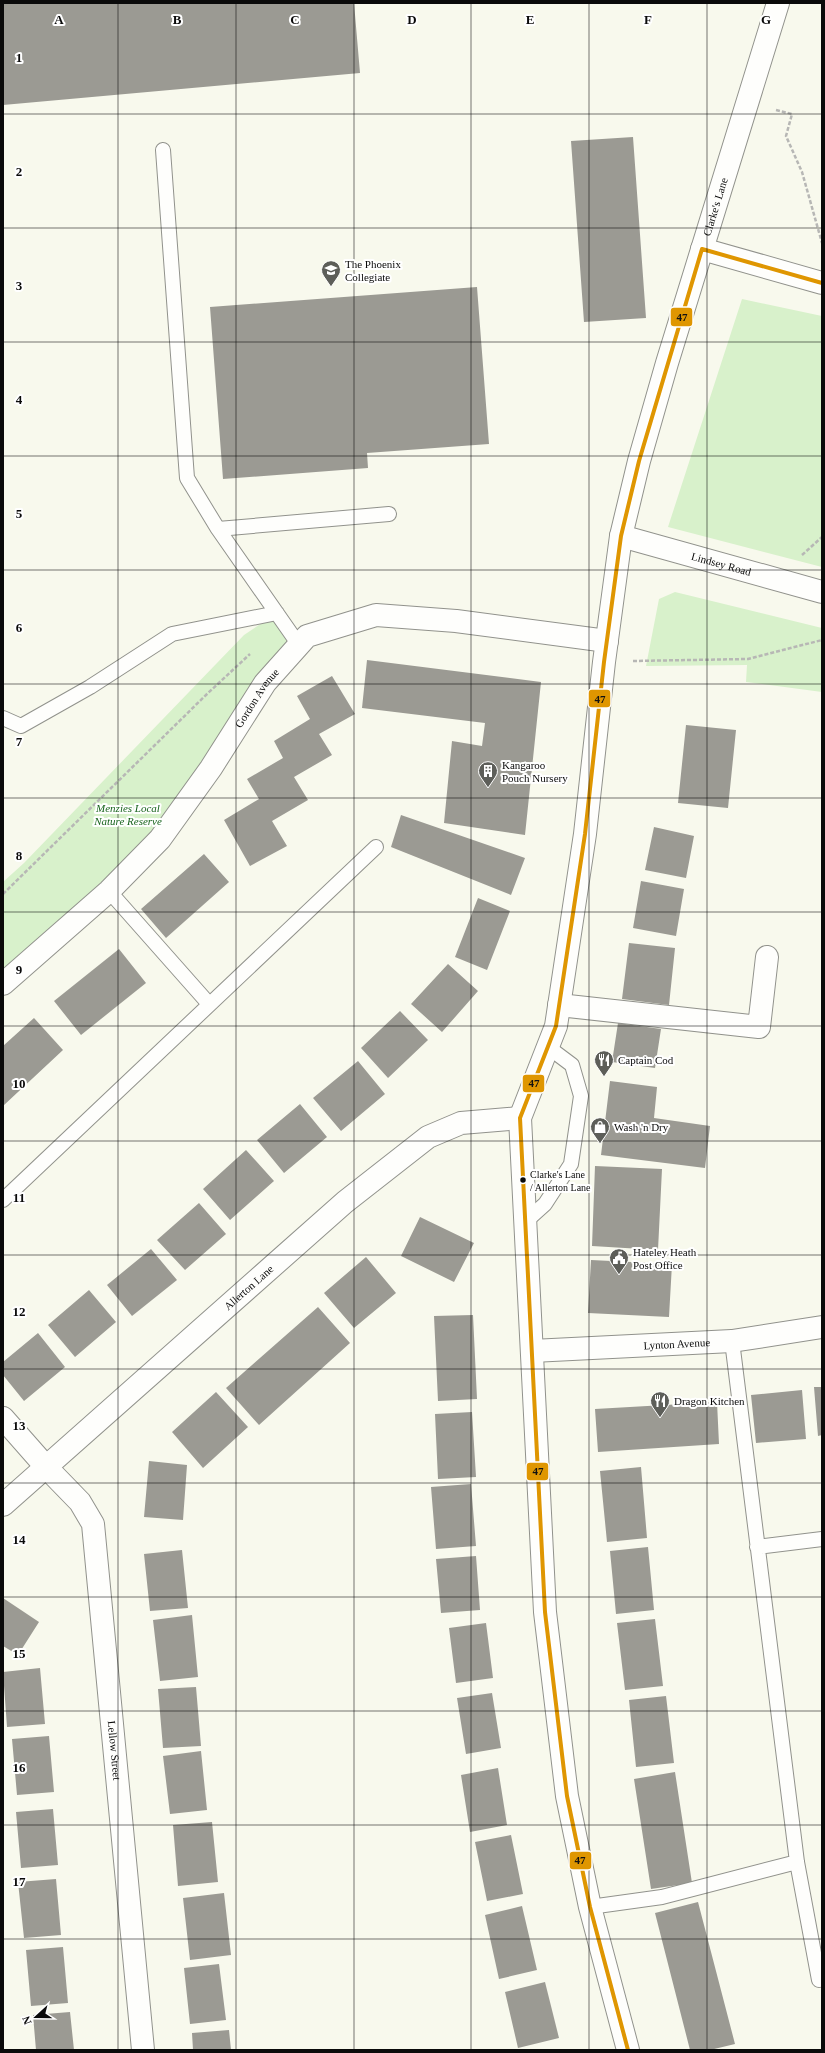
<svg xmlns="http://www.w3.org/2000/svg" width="825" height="2053" font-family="'Times New Roman',serif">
	<rect width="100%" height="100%" fill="#f8f9ed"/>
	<path fill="#d8f1cb" d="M742,299L822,316V567L668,527Z
		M675,592L822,628V692L746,682L747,665L646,666L659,599Z
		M277,613L299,645L160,839L3,984V882L24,863L244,635Z"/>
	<path fill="#9b9a93" d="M3,3H354L360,73L3,105Z
		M633,137L646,318L584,322L571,141Z
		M477,287L489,444L367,453L368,468L223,479L210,307Z
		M367,660L541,682L525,835L444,823L452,741L482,746L485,723L362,708Z
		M332,676L355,714L319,734L332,755L294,777L308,800L272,821L287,846L250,866L224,820L259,799L247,779L283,758L274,741L310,719L297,696Z
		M686,725L736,730L728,808L678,803Z
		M401,815L525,858L511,895L391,847Z
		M654,827L694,836L686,878L645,870Z
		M204,854L229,882L166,938L141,909Z
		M641,881L684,889L676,936L633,928Z
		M478,898L510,911L487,970L455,957Z
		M629,943L675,948L669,1005L622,999Z
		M119,949L146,983L81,1035L54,1001Z
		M448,964L478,991L442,1032L411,1004Z
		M400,1011L428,1040L388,1078L361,1048Z
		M34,1018L63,1050L3,1106V1046Z
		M618,1023L661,1029L655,1068L612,1062Z
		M358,1061L385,1094L341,1131L313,1098Z
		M610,1081L657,1087L654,1118L710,1126L705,1168L601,1155Z
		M300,1104L327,1137L284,1173L257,1140Z
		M246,1150L274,1181L230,1220L203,1189Z
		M595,1166L662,1169L658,1250L592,1246Z
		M199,1203L226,1234L185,1270L157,1240Z
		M420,1217L474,1243L454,1282L401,1256Z
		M151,1249L177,1280L132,1316L107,1285Z
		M366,1257L396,1293L354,1328L324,1293Z
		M591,1260L672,1264L669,1317L588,1313Z
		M89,1290L116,1322L75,1357L48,1325Z
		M318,1307L350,1343L259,1425L226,1388Z
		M473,1315L477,1399L438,1401L434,1316Z
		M38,1333L65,1367L24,1401L3,1375V1362Z
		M814,1387H822V1435L818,1436Z
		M802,1390L806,1439L756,1443L751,1395Z
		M216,1392L248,1427L203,1468L172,1432Z
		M717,1402L719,1444L598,1452L595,1409Z
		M472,1412L476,1477L438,1479L435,1414Z
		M149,1461L187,1465L183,1520L144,1517Z
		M641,1467L647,1538L607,1542L600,1471Z
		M471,1484L476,1546L436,1549L431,1487Z
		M648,1547L654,1610L616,1614L610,1551Z
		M182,1550L188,1608L150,1611L144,1554Z
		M476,1556L480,1610L441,1613L436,1559Z
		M3,1598L39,1622L18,1655L3,1646Z
		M192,1615L198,1677L160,1681L153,1620Z
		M655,1619L663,1686L625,1690L617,1623Z
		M486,1623L493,1678L456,1683L449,1628Z
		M40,1668L45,1724L7,1727L3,1672Z
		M196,1687L201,1746L163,1748L158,1689Z
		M492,1693L501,1748L466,1754L457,1698Z
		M666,1696L674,1763L636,1767L629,1700Z
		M49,1736L54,1792L17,1795L12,1739Z
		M201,1751L207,1810L170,1814L163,1756Z
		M498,1768L507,1825L470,1832L461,1775Z
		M675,1772L692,1883L651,1889L634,1779Z
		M53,1809L58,1865L21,1868L16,1812Z
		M212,1822L218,1882L178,1886L173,1825Z
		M511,1835L523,1894L487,1901L475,1842Z
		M56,1879L61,1935L24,1938L18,1882Z
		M224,1893L231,1955L190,1960L183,1898Z
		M698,1902L735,2044L710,2050H690L655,1913Z
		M522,1906L537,1970L499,1979L485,1915Z
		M63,1947L68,2003L31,2006L26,1950Z
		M219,1964L226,2020L190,2024L184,1968Z
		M545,1982L559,2038L518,2048L505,1992Z
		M70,2012L74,2050H36L33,2015Z
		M229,2030L231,2050H193L192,2033Z"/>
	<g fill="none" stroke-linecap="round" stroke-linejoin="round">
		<defs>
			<path id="service" d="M163,150L187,478L218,529
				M299,645L218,529L389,514
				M3,718L21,726L90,687L172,634L277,613
				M109,891L209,1004
				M3,1200L376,847
				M525,1222L545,1204L571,1164L581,1096L572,1065L548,1047
				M732,1341L797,1862L819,1980
				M757,1547L822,1539
				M590,1907L662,1897L797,1862"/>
			<g id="minor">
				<path d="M702,249L822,283"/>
				<path id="s1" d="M621,536L822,592"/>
				<path id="s2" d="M3,984L109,891L160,839L211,768L265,683L307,636L376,615L456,621L607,641"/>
				<path d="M559,1005L759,1027L767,957"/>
				<path id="s3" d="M532,1351L732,1341L822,1327"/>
				<path id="s4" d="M3,1418L47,1468L80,1502L93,1524L143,2050"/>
			</g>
			<g id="tertiary">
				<path id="s5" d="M3,1505L345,1202L428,1137L461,1123L520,1118"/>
				<path id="s6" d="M628,2050L590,1907L567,1796L545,1612L520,1118L556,1026L585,834L604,662L621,536L639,461L667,363L778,3"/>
			</g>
		</defs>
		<use href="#service" stroke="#91928c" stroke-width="16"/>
		<use href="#minor" stroke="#91928c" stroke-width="24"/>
		<use href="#tertiary" stroke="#91928c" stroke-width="24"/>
		<path stroke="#b7b7b5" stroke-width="2.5" stroke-dasharray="4 2" stroke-linecap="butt" d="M776,110L792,114L786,136L802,172L822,243
			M802,555L822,537
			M633,661L748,659L822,640
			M3,894L207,694L250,654"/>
		<use href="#service" stroke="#fefefc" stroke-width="14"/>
		<use href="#minor" stroke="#fefefc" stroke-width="22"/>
		<use href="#tertiary" stroke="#fefefc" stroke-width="22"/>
		<defs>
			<path id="bus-1" d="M628,2050L590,1907L567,1796L545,1612L520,1118L556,1026L585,834L604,662L621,536L639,461L702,249L822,283"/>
		</defs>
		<use href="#bus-1" stroke="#fff" stroke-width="7"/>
		<use href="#bus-1" stroke="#df9601" stroke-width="4"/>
	</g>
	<path fill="none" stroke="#0a0a0a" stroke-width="1" stroke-opacity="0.55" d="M118,3V2050M236,3V2050M354,3V2050M471,3V2050M589,3V2050M707,3V2050M3,114H822M3,228H822M3,342H822M3,456H822M3,570H822M3,684H822M3,798H822M3,912H822M3,1026H822M3,1141H822M3,1255H822M3,1369H822M3,1483H822M3,1597H822M3,1711H822M3,1825H822M3,1939H822"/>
	<defs>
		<symbol id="school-pin" viewBox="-11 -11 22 30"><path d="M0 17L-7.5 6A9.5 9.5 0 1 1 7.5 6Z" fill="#5d5e59" stroke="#fff"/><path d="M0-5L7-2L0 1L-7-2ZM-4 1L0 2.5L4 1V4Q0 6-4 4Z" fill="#fff"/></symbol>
		<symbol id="building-pin" viewBox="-11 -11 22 30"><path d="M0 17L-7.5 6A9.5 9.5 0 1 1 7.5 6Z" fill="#5d5e59" stroke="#fff"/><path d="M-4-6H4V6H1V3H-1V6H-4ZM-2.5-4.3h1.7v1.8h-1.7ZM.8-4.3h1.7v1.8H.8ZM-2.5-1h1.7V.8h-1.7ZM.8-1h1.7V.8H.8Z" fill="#fff"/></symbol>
		<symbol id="restaurant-pin" viewBox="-11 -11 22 30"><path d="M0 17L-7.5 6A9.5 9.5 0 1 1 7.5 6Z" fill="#5d5e59" stroke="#fff"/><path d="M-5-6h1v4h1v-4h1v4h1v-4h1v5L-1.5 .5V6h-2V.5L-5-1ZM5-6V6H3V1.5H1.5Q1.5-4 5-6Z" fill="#fff"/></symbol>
		<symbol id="shop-pin" viewBox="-11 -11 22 30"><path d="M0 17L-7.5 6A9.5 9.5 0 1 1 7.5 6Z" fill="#5d5e59" stroke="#fff"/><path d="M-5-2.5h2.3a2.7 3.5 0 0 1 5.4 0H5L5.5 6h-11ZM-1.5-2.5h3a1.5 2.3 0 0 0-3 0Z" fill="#fff"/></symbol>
		<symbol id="civic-pin" viewBox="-11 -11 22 30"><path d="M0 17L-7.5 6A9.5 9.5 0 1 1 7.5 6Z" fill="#5d5e59" stroke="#fff"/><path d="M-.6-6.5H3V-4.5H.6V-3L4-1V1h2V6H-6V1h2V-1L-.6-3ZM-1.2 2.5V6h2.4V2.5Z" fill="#fff"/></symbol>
	</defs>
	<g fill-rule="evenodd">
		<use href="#school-pin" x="320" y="259" width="22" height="30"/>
		<use href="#building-pin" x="477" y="760" width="22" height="30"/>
		<use href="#restaurant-pin" x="593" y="1049" width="22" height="30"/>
		<use href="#shop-pin" x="589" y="1116" width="22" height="30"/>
		<use href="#civic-pin" x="608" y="1247" width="22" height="30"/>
		<use href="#restaurant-pin" x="649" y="1390" width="22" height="30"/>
	</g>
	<circle fill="#0a0a0a" stroke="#fff" stroke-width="1.5" cx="523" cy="1180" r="3.5"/>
	<g text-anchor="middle" stroke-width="4" stroke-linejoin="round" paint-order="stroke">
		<g font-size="10" fill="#0a0a0a" stroke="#fff" text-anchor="start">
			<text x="530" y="1178">Clarke's Lane<tspan x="530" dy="13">/ Allerton Lane</tspan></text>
		</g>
		<g font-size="11" fill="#0a0a0a" stroke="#fff">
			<text dy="4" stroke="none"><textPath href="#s6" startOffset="1877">Clarke's Lane</textPath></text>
			<text dy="4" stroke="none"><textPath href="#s1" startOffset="104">Lindsey Road</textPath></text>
			<text dy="4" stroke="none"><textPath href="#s2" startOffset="385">Gordon Avenue</textPath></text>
			<text dy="4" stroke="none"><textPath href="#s5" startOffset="328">Allerton Lane</textPath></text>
			<text dy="4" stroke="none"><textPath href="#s3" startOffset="145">Lynton Avenue</textPath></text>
			<text dy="4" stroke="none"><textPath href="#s4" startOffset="367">Lellow Street</textPath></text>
		</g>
		<g font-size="11" fill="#0a0a0a" stroke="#fff" text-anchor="start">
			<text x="345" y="268">The Phoenix<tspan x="345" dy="13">Collegiate</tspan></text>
			<text x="502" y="769">Kangaroo<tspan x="502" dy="13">Pouch Nursery</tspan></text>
			<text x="618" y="1064">Captain Cod</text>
			<text x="614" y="1131">Wash 'n Dry</text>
			<text x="633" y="1256">Hateley Heath<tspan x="633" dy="13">Post Office</tspan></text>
			<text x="674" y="1405">Dragon Kitchen</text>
		</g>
		<g font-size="11" font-style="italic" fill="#18641d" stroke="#fff">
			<text x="128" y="812">Menzies Local<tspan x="128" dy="13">Nature Reserve</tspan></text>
		</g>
	</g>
	<g font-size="13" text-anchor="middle" font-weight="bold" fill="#0a0a0a" stroke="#fff" stroke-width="4" stroke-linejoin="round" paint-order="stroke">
		<text x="59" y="24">A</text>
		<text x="177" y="24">B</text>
		<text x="295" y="24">C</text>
		<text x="412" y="24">D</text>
		<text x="530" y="24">E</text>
		<text x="648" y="24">F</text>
		<text x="766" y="24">G</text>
		<text x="19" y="62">1</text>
		<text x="19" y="176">2</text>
		<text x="19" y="290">3</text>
		<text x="19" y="404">4</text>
		<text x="19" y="518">5</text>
		<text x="19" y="632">6</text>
		<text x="19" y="746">7</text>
		<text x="19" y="860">8</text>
		<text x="19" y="974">9</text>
		<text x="19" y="1088">10</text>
		<text x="19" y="1202">11</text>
		<text x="19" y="1316">12</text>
		<text x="19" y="1430">13</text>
		<text x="19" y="1544">14</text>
		<text x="19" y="1658">15</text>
		<text x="19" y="1772">16</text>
		<text x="19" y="1886">17</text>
	</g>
	<g stroke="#fff" stroke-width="1.5">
		<rect x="670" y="307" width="23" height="20" rx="4" fill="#df9601"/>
		<rect x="588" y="689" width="23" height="19" rx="4" fill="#df9601"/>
		<rect x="522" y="1074" width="23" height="19" rx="4" fill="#df9601"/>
		<rect x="526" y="1462" width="23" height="19" rx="4" fill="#df9601"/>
		<rect x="569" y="1851" width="23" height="19" rx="4" fill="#df9601"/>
	</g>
	<g font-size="11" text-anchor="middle" font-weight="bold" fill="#111">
		<text x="682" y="321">47</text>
		<text x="600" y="703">47</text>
		<text x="534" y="1087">47</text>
		<text x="538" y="1475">47</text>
		<text x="580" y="1864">47</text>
	</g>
	<rect width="825" height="2053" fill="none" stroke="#0a0a0a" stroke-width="8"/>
	<g transform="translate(36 2017) rotate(249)" stroke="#ffffff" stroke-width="3" paint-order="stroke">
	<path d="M0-3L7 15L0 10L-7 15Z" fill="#0a0a0a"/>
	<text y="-6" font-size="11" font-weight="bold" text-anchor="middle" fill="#0a0a0a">N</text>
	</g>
</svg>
